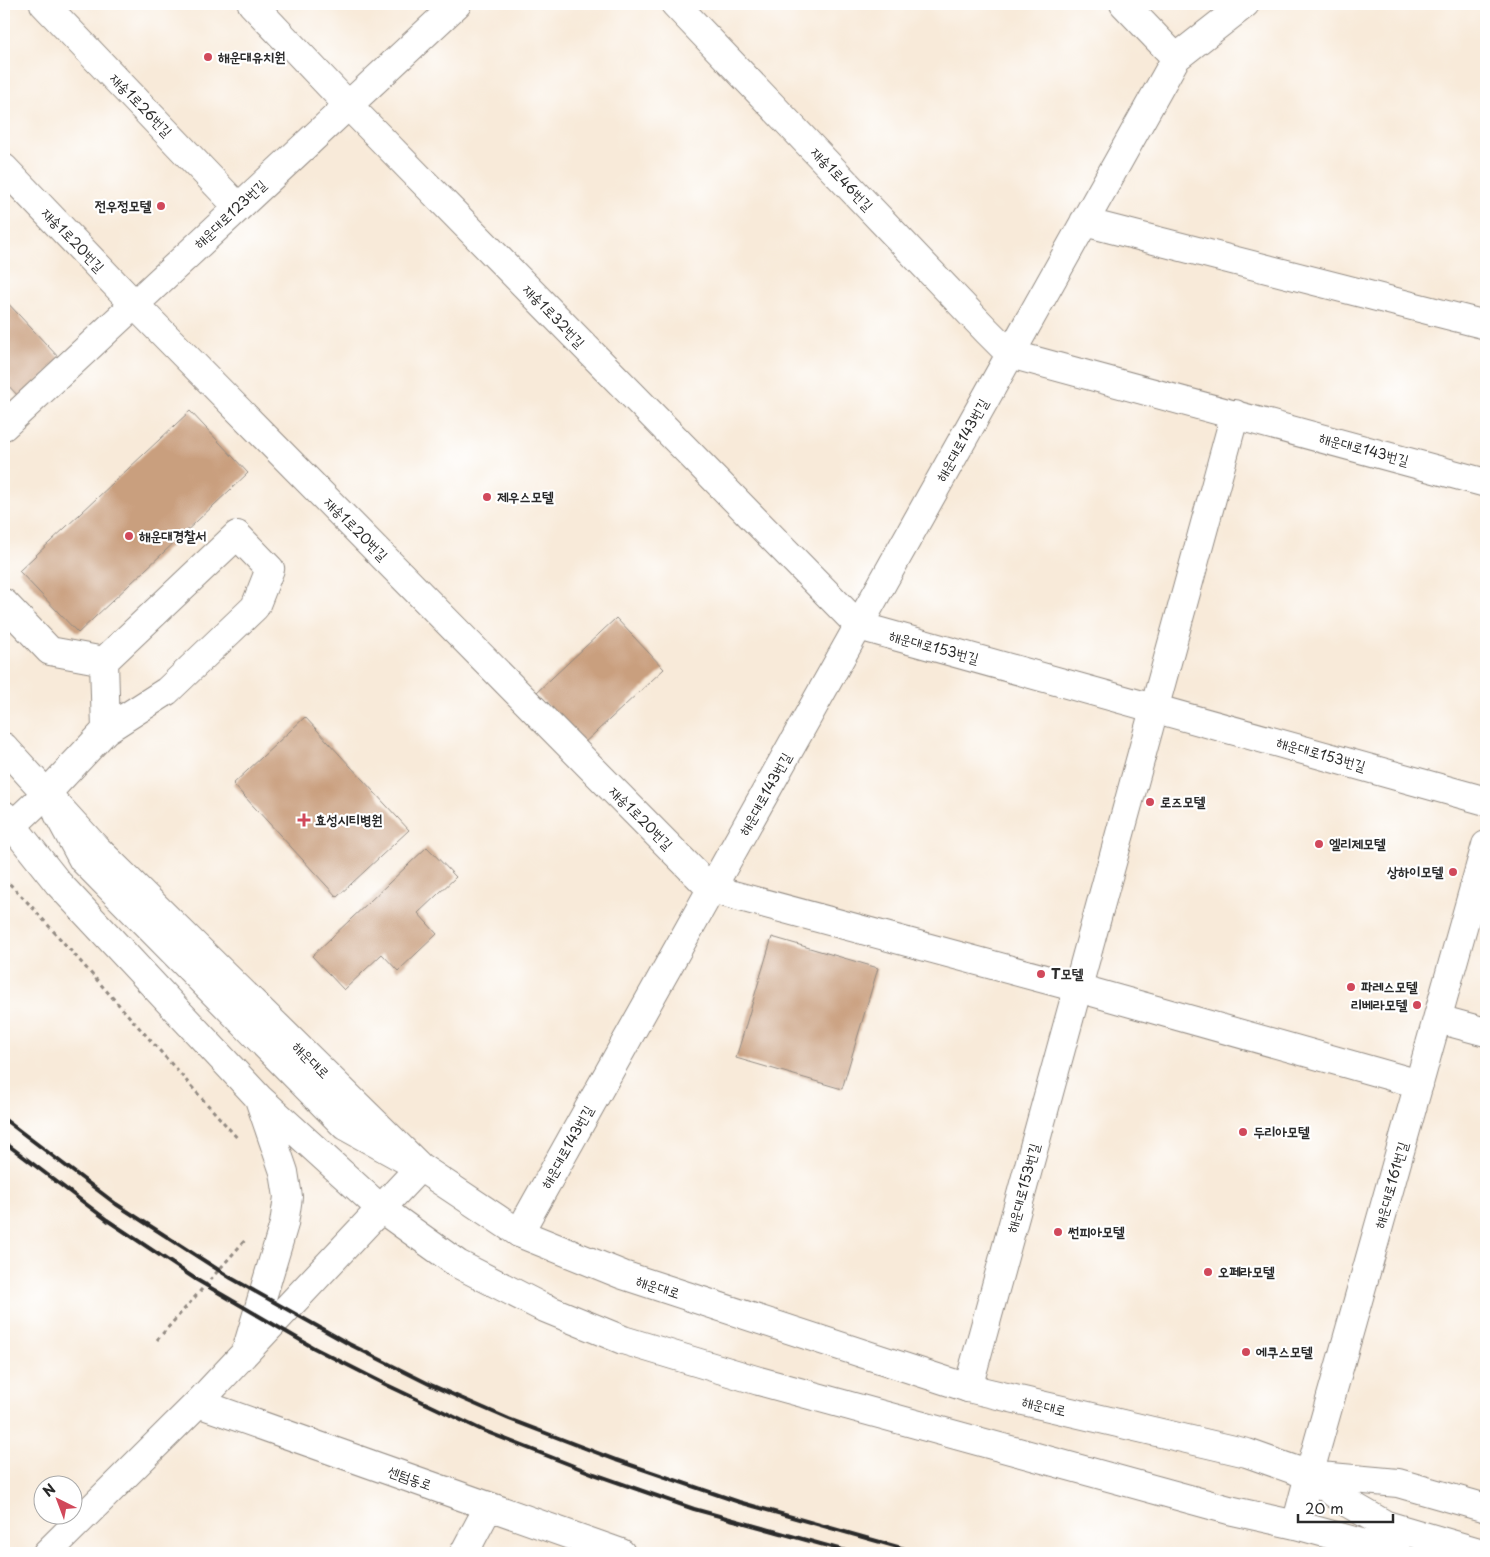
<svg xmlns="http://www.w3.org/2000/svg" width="1490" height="1557" font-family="'Playpen Sans','Poor Story',sans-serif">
	<rect width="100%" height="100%" fill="#fff"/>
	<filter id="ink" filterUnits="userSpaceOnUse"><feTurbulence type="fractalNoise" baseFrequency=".02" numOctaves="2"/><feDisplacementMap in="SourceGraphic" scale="10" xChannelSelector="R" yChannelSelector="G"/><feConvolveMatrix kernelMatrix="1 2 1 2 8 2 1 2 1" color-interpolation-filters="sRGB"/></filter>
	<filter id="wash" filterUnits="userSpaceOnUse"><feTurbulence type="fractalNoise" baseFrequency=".0096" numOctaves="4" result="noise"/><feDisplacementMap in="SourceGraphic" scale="20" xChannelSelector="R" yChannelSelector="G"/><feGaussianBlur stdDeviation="1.12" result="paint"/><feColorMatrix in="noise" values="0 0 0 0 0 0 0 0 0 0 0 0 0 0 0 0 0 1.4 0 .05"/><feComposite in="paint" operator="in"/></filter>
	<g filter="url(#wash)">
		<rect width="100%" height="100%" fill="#f8ead9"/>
		<g id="blocks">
			<path fill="#c99f7e" d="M4,299L61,360L20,398L4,381Z
				M190,411L248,473L78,633L19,571Z
				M616,618L664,669L583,744L536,693Z
				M305,717L409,830L337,897L233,784Z
				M427,847L456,877L418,913L437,934L398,971L382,954L344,990L312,956Z
				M772,937L878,968L842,1089L736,1058Z"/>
		</g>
	</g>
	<g filter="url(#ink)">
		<use href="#blocks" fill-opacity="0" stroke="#928a82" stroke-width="1"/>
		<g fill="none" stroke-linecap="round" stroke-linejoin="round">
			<defs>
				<path id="minor" d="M44,4L238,207
					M252,4L348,105L859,626L1486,801
					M675,4L987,331L1010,354L1486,483
					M1124,4L1176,58
					M4,168L134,304L711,889L1078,988L1419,1084
					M1084,222L1486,325
					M4,426L457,4
					M4,603L50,651L104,661
					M58,814L83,860L345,1126L408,1161
					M13,825L47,793L106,730L167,691L255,607L270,569L237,535L104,661L106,730
					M1438,1019L1486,1032
					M519,1233L1176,58L1245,4
					M968,1388L1235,414
					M198,1403L621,1553
					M1309,1475L1346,1502L1386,1525L1482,1553
					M464,1553L489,1506"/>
				<path id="major" d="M4,747L96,848L420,1167L519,1233L623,1275L968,1388L1247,1453L1309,1475L1398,1483L1486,1508
					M4,815L58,883L259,1098L380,1208L458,1264L540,1306L623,1340L759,1381L1229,1510L1296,1525L1398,1553
					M247,1348L284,1224L288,1197L284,1172L259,1099
					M1296,1525L1309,1475L1486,845
					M47,1553L198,1403L420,1167"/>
			</defs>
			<use href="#minor" stroke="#928a82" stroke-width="30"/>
			<use href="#major" stroke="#928a82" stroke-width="30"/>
			<path stroke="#928a82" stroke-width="3" stroke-dasharray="4 4" stroke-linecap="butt" d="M4,878L32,907L239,1140
				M157,1340L247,1238"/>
			<use href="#minor" stroke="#fff" stroke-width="28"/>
			<use href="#major" stroke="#fff" stroke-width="28"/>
			<path stroke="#2b2b2b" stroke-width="4" d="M4,1119L116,1204L231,1278L349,1344L431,1385L509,1419L616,1460L739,1502L919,1553
				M4,1142L107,1220L197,1280L314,1348L387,1385L482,1430L594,1474L694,1509L853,1553"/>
		</g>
	</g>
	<g fill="#d1495b" stroke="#fff" stroke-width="2">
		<circle cx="208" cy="57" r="5"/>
		<circle cx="161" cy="206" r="5"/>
		<circle cx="487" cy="497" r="5"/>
		<circle cx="129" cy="536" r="5"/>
		<circle cx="1150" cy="802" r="5"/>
		<path d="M301.5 812.5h5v5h5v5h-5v5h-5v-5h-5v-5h5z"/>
		<circle cx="1319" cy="844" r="5"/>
		<circle cx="1453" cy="872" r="5"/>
		<circle cx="1041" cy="974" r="5"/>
		<circle cx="1351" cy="987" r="5"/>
		<circle cx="1417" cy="1005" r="5"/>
		<circle cx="1243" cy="1132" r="5"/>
		<circle cx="1058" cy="1232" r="5"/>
		<circle cx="1208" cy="1272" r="5"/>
		<circle cx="1246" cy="1352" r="5"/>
	</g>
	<g text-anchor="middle" stroke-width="4.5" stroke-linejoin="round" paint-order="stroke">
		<g font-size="14" font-weight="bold" fill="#2b2b2b" stroke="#fff" text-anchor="start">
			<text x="218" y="62">해운대유치원</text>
			<text x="151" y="211" text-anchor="end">전우정모텔</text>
			<text x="497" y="502">제우스모텔</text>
			<text x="139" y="541">해운대경찰서</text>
			<text x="1160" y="807">로즈모텔</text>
			<text x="315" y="825">효성시티병원</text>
			<text x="1329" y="849">엘리제모텔</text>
			<text x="1443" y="877" text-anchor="end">상하이모텔</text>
			<text x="1051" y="979">T모텔</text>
			<text x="1361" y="992">파레스모텔</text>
			<text x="1407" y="1010" text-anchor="end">리베라모텔</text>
			<text x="1253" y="1137">두리아모텔</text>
			<text x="1068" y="1237">썬피아모텔</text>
			<text x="1218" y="1277">오페라모텔</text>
			<text x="1256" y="1357">에쿠스모텔</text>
		</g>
		<g font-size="14" fill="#2b2b2b" stroke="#fff">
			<text transform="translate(141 105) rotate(46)" y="5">재송1로26번길</text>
			<text transform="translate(842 179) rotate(46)" y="5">재송1로46번길</text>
			<text transform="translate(230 214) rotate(-43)" y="5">해운대로123번길</text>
			<text transform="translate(73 240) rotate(46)" y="5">재송1로20번길</text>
			<text transform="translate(554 316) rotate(46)" y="5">재송1로32번길</text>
			<text transform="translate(962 440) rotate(-61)" y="5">해운대로143번길</text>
			<text transform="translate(1364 449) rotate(15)" y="5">해운대로143번길</text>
			<text transform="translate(356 529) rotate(45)" y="5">재송1로20번길</text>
			<text transform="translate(934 647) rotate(15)" y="5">해운대로153번길</text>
			<text transform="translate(1321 754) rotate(16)" y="5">해운대로153번길</text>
			<text transform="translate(765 794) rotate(-61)" y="5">해운대로143번길</text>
			<text transform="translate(641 818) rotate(45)" y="5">재송1로20번길</text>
			<text transform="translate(311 1060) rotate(45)" y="5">해운대로</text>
			<text transform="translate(567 1147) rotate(-61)" y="5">해운대로143번길</text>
			<text transform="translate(1391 1185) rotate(-74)" y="5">해운대로161번길</text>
			<text transform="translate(1023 1188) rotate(-75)" y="5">해운대로153번길</text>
			<text transform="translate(658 1287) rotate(18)" y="5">해운대로</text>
			<text transform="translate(1044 1406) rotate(13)" y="5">해운대로</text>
			<text transform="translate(410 1478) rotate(20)" y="5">센텀동로</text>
		</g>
	</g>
	<rect width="1490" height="1557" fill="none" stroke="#fff" stroke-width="20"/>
	<g transform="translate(58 1500) rotate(318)"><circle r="24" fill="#ffffff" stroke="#aaaaaa"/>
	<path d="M0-4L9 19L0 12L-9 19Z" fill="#d1495b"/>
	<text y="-8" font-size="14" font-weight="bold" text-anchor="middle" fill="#2b2b2b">N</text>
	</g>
	<path d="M1298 1514v8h95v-8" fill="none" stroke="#2b2b2b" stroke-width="2.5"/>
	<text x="1305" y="1514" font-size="15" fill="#2b2b2b" stroke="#ffffff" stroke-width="4" paint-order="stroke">20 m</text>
</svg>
